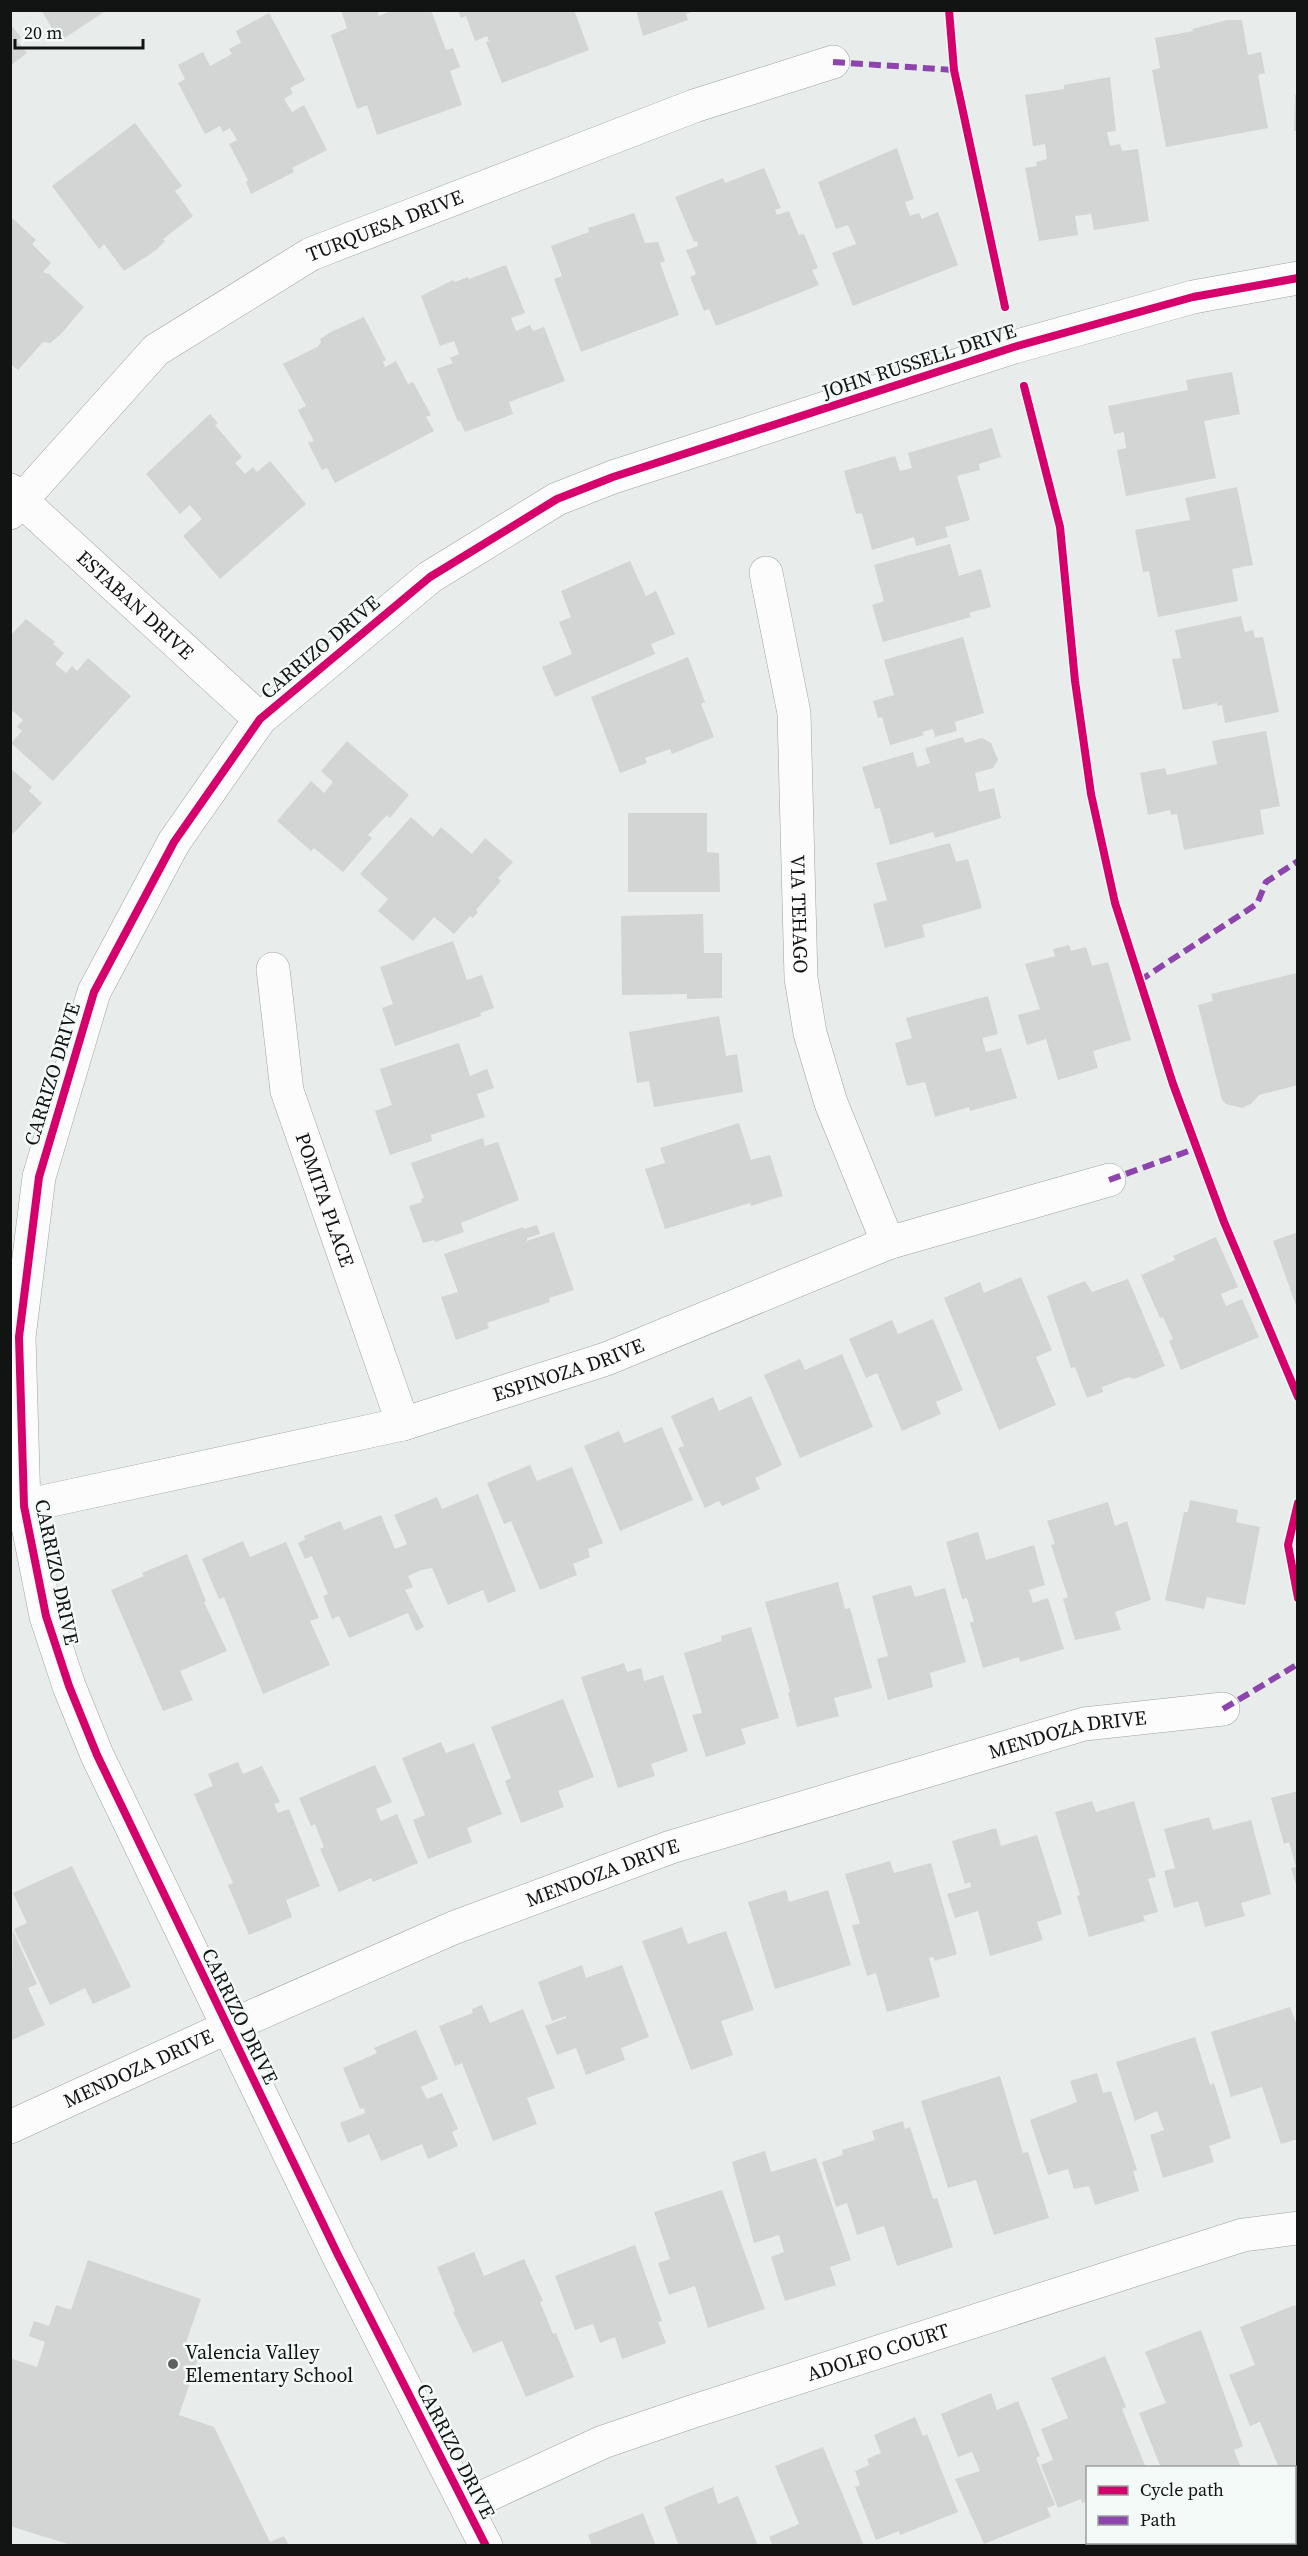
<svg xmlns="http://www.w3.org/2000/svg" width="1308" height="2556" font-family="'Source Serif 4',serif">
	<rect width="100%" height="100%" fill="#e8ecea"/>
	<path fill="#d2d5d3" d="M41,10H107L60,41Z
		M341,10H377L379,16L393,10H431L446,50L453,48L460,67L450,71L462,105L377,135L367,105L357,109L331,35L347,28Z
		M458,10H574L589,50L502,83L486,42L489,41L487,36L475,41L466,16L461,18Z
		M636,10H695V11L686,14L688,20L643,36Z
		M269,13L305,80L290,88L293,93L284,99L292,112L304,105L327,150L292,168L294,172L251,194L246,182L248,180L229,144L237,140L230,128L223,132L220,126L205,134L178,83L185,79L178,65L203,52L210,66L232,54L229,49L241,43L236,31Z
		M1227,20H1242L1248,55L1261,52L1265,73L1258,75L1268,128L1166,147L1152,70L1160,68L1155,38L1193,31L1192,29Z
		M10,24L21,37L17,41L27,53L10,66Z
		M1110,77L1116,131L1107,132L1110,146L1120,144L1122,151L1138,149L1149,221L1094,230L1091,214L1075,216L1078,235L1039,241L1025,168L1037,166L1036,162L1047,159L1045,144L1033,146L1025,95L1064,89V85Z
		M1295,95H1298V131H1294Z
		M135,123L182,186L175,191L193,216L163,239L165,241L155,251L124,271L104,244L99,249L52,186Z
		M897,148L914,199L905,202L910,216L919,213L922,219L938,212L958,265L853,306L832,253L856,244L848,225L836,229L818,182Z
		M764,168L781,208L775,210L777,215L789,211L799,235L804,234L818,268L812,270L819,285L716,326L709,309L704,311L690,277L696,274L686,250L698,246L697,241L694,242L675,197L723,178L725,183Z
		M634,213L645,243L658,242L665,261L660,263L679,315L581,352L554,279L562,276L551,246L589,232L588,228Z
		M10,216L36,240L32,244L51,263L43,272L49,274L84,307L61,334L50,343L43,342L18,370L10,363Z
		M506,265L525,313L511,318L516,331L530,325L533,331L544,327L565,381L509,402L513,414L465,432L460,421L458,422L437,369L453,363L450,358L459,354L454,341L440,346L421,296L453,280L455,282L468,277L469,279Z
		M364,317L386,360L383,362L385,367L396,361L408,384L413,382L431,415L426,417L434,431L335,483L327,468L322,470L308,443L314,441L298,410L306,406L283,364L317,347L321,342L320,339L331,332Z
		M1232,372L1240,414L1204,421L1216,478L1126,496L1117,450L1126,448L1124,432L1114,434L1108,406L1188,390L1186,380Z
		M210,414L218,423L215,425L242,457L235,463L245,474L253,467L257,472L270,461L306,504L220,579L183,536L202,519L190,505L180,514L146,474Z
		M992,428L1001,457L979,464L980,470L957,476L970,520L945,527L948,537L916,546L914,537L872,550L862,513L856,514L844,471L895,456L900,471L912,468L908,453Z
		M1237,487L1253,565L1232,569L1238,601L1158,617L1149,571L1143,572L1135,530L1190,520L1185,498Z
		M950,544L959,576L981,569L991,607L969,613L971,617L883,642L872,605L884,601L874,565Z
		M630,561L646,596L656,591L675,634L651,644L655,654L555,697L542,667L572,654L559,622L571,617L561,591Z
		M1241,616L1245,632L1253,630L1255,638L1263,637L1279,712L1225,723L1222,705L1217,706V703L1183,710L1172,659L1181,658L1175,630Z
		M26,619L55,642L53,644L64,653L55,664L66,673L72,666L77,671L88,658L131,696L53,781L11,743L22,731L17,727L23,720L13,711L10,714V636Z
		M963,637L984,713L955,722L957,731L935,737L933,729L922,732L924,735L890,745L882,717L878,718L873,701L894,695L884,660Z
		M688,657L705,702L701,704L714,737L672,754L670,749L645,758L647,763L620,773L591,697Z
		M1266,731L1280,806L1260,810L1264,834L1184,850L1177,814L1171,815L1170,810L1148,815L1140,773L1165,768L1167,775L1217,764L1212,741Z
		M963,737L965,743L982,738L991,743L998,760L993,768L975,773L979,792L994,788L1001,818L935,838L933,832L890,845L880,808L875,809L862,767L913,752L917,767L930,763L925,748Z
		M347,741L409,795L390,818L387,815L368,835L372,838L343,872L314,848L311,851L277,821L311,781L324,793L333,782L321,771Z
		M10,768L32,787L29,791L42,803L10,837Z
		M628,813H707V852L719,853L720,892H628Z
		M411,817L433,837L441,827L472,854L485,838L513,862L498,878L501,881L476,910L478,912L473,918L470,916L454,934L434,917L413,941L378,911L388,899L360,874Z
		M950,843L956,862L968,859L982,908L922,925L925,937L885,948L873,904L887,900L876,863Z
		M703,914L704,953H722V998L687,999V994L622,995L621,916Z
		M453,941L467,980L482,975L494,1008L480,1013L481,1016L395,1046L382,1008L393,1004L380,967Z
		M1069,945L1071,951L1086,947L1092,966L1108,962L1131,1040L1093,1051L1098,1068L1058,1080L1046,1039L1027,1045L1018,1015L1040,1009L1025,964L1055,956L1053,949Z
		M1297,973L1298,1085L1259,1095L1252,1103L1242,1108L1226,1104L1222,1100L1198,1005L1213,1001L1211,994Z
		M988,996L998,1034L982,1038L986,1052L1001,1048L1017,1098L970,1111L969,1107L935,1117L925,1082L907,1086L895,1043L912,1038L906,1018Z
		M719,1016L726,1056L737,1054L743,1092L654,1107L649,1081L637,1083L629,1032Z
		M459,1043L470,1076L487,1069L494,1088L477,1094L485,1117L431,1135L432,1141L390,1155L375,1111L392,1105L380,1069Z
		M739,1123L751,1160L770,1155L783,1196L751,1206L750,1203L665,1229L645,1169L665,1163L660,1148Z
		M483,1138L485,1146L498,1142L519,1200L461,1223L464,1232L435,1242L434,1240L423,1243L409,1206L422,1202L421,1199L424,1198L411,1163Z
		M537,1225L540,1234L527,1238V1241L554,1232L574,1290L549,1298L550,1302L487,1323L489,1328L456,1340L441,1297L458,1292L444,1254L523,1227L524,1229Z
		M1298,1232V1308H1297L1273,1241Z
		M1216,1237L1238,1287L1221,1294L1226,1306L1242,1299L1259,1337L1181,1370L1169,1341L1173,1339L1163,1317L1160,1318L1141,1275L1175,1260L1173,1256Z
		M1021,1277L1052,1350L1036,1357L1056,1405L999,1430L944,1298L980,1282L984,1293Z
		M1128,1279L1165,1366L1134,1379L1129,1377L1102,1387L1103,1392L1087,1398L1075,1367L1071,1368L1047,1296L1085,1281L1092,1292Z
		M933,1319L963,1390L936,1402L941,1414L902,1431L877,1373L866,1378L849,1339L892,1320L898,1334Z
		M842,1354L873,1427L800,1458L764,1375L800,1359L805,1370Z
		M751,1396L782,1465L755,1478L760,1489L722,1506L719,1501L705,1508L678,1448L684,1446L671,1416L713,1397L719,1411Z
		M662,1427L693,1500L620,1531L584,1446L619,1431L624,1443Z
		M530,1465L537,1481L572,1467L603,1543L588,1549L590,1557L573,1564L577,1575L540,1590L511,1521L504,1524L487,1483Z
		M478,1494L516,1591L488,1603L483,1590L448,1605L432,1568L421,1570L408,1576L413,1587L405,1590L424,1627L416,1631L408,1613L349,1638L339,1616L332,1619L323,1596L328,1594L312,1556L305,1559L298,1543L305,1540L304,1536L340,1521L344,1530L381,1515L395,1549L407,1544L394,1515L437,1497L442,1509Z
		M1190,1500L1238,1510L1236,1522L1260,1527L1245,1605L1207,1597L1204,1609L1165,1600L1184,1512H1188Z
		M1108,1502L1115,1526L1127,1521L1151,1600L1115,1612L1121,1630L1075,1640L1063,1599L1068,1597L1051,1545L1055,1544L1047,1521Z
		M978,1532L986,1560L1034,1545L1045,1585L1029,1590L1033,1603L1048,1598L1064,1649L1020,1662L1019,1657L983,1668L970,1623L974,1621L967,1598L962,1599L946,1542Z
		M243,1541L250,1557L286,1542L319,1618L310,1621L330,1665L263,1694L224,1597L219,1599L202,1559Z
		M187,1554L206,1601L204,1602L227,1651L180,1671L193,1700L163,1711L111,1590L144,1576L142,1573Z
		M838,1582L845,1609L850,1608L872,1688L834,1698L839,1716L797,1727L788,1693L790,1692L765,1602Z
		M911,1585L915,1597L945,1588L966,1662L930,1673L933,1687L888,1700L877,1659L888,1656L872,1596Z
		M751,1627L779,1718L741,1729L746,1744L706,1757L692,1715L702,1713L684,1653L722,1641L721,1636Z
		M624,1663L627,1672L641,1668L644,1681L663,1675L688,1751L651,1764L655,1776L618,1788L581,1677Z
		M563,1699L594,1777L558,1791L564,1807L521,1823L505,1781L511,1778L491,1727Z
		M441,1742L446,1753L474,1743L502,1814L467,1828L472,1842L428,1859L413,1820L425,1815L402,1758Z
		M238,1762L243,1774L262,1766L280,1802L274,1804L278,1813L289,1809L320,1886L286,1900L292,1917L249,1935L228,1885L233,1883L194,1794L213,1786L208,1774Z
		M375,1765L392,1802L376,1809L381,1821L397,1814L418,1863L373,1882L371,1878L339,1892L320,1849L324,1847L315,1824L311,1826L299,1798Z
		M1298,1791V1888H1297L1291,1868L1296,1867L1289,1842L1284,1844L1271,1798Z
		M1092,1801L1096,1812L1134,1801L1156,1877L1148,1879L1158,1912L1143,1916L1145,1921L1089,1937L1077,1896L1080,1895L1055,1812Z
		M1209,1817L1213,1830L1251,1820L1271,1894L1241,1903L1245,1916L1205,1927L1198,1901L1174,1908L1164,1871L1175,1868L1164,1829Z
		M996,1828L1001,1846L1037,1835L1062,1914L1037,1922L1043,1940L990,1956L978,1911L955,1918L947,1894L971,1887L970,1882L965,1884L952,1841Z
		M890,1861L894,1873L931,1863L957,1954L935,1961L933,1957L929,1958L940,1997L887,2012L876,1973L867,1976L852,1925L860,1924L845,1874Z
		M72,1866L131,1987L93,2004L85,1988L50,2005L14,1929L27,1923L13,1893Z
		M786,1890L789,1902L828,1890L851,1965L775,1989L748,1902Z
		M682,1927L688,1944L726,1931L754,2010L721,2021L733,2055L691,2070L642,1941Z
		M13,1931L37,1984L28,1988L45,2025L10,2041Z
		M582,1965L586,1978L622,1965L649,2037L621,2048L625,2060L586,2075L576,2048L557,2055L545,2026L566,2018V2016L552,2021L538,1982Z
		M482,2005L490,2023L523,2009L555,2088L527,2098L537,2124L493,2141L462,2063L455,2066L439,2026L473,2013L472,2009Z
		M1290,2007L1298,2028V2139L1281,2144L1262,2087L1231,2097L1211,2032Z
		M416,2030L438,2079L421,2087L427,2099L442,2093L458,2129L452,2132L458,2146L428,2159L422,2144L381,2161L369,2134L348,2143L340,2123L365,2113L364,2108L360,2109L343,2068L377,2053L374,2048Z
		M1195,2037L1210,2085L1214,2083L1231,2138L1209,2146L1214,2162L1163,2178L1150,2135L1164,2130L1157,2111L1135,2121L1116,2062Z
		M1097,2073L1103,2093L1111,2091L1137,2170L1133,2171L1139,2191L1095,2205L1089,2186L1074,2189L1068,2169L1048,2175L1030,2120L1077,2102L1070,2081Z
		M1000,2076L1023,2153L1028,2152L1049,2218L994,2235L976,2180L948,2188L921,2101Z
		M903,2121L905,2129L910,2127L933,2199L937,2198L953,2247L897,2266L884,2226L857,2235L847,2203L836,2207L822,2162L843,2155L842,2150L875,2140L872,2131Z
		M765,2151L771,2172L816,2158L851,2260L830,2267L836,2285L785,2301L771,2257L784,2252L779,2235L754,2243L732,2162Z
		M722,2190L765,2309L708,2328L695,2286L669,2295L658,2263L670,2259L654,2212Z
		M635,2245L662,2321L658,2322L666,2343L622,2359L615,2337L600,2343L593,2324L575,2330L555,2276Z
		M474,2252L484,2276L524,2259L543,2301L540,2302L553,2334L556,2333L574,2377L526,2397L502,2341L473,2353L453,2312L455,2311L437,2267Z
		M88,2260L201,2299L184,2348L200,2353L179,2415L214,2427L270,2542L284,2536L289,2546H74L10,2526V2358L37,2367L45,2342L29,2336L34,2321L49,2326L56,2305L71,2310Z
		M1295,2305L1298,2313V2470L1294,2471V2468H1279L1260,2422L1250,2426L1229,2375L1255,2365L1240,2327Z
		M1201,2330L1243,2446L1234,2450L1241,2468H1161L1139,2413L1166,2403L1145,2352Z
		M1105,2356L1126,2407L1122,2409L1146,2468H1088V2501L1082,2503L1081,2499L1058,2508L1041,2465L1053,2460L1041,2429L1068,2418L1051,2378Z
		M991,2393L997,2410L1018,2401L1040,2456L1036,2458L1055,2505L1047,2508L1051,2517L984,2544L955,2479L980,2471L972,2452L958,2457L941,2414Z
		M915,2417L923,2436L927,2434L958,2512L900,2535L899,2531L876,2540L855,2487L860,2485L855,2471L869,2465L867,2459L881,2453L874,2435Z
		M823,2447L864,2546H773L769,2537L799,2524L775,2466Z
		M713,2487L718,2504L738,2496L758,2546H679L664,2507Z
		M643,2513L656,2546H592L588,2535Z
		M1245,2542H1260L1261,2546H1235Z"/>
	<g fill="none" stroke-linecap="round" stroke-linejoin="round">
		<defs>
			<g id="minor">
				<path id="s1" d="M10,490L260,719"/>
				<path id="s2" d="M10,513L156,350L311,254L694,106L833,62"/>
				<path id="s3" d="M766,573L794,713L801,978L810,1033L831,1103L888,1243"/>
				<path id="s4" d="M273,969L287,1091L403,1424"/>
				<path id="s5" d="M10,1509L403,1424L606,1359L888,1243L1109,1180"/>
				<path id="s6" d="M10,2127L226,2028L453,1928L671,1847L1084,1724L1223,1709"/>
				<path id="s7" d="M466,2505L603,2442L691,2412L1243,2235L1298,2228"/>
				<path d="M486,2546L338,2255L97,1755L69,1686L46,1616L24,1506L19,1337L39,1177L94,992L174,842L260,719L430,577L557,499L613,477L1014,347L1193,297L1298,278"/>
			</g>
		</defs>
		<use href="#minor" stroke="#9fa2a1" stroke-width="34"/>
		<path stroke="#cdcdcd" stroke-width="4" stroke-dasharray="6 3" stroke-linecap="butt" d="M949,10L954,70L1005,307
			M1024,386L1060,527L1075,681L1091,794L1115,903L1173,1084L1224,1222L1298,1397
			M1298,1503L1288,1545L1298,1598"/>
		<use href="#minor" stroke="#fcfcfc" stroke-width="33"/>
		<path stroke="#8e44ad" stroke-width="6" stroke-dasharray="12 6" stroke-linecap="butt" d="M833,62L954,70
			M1139,981L1257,904L1266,882L1298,861
			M1109,1180L1197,1148
			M1223,1709L1298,1664"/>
		<defs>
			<path id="cycleway" d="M949,10L954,70L1005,307
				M1024,386L1060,527L1075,681L1091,794L1115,903L1173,1084L1224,1222L1298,1397
				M1298,1503L1288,1545L1298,1598
				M486,2546L338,2255L97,1755L69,1686L46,1616L24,1506L19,1337L39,1177L94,992L174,842L260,719L430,577L557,499L613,477L1014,347L1193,297L1298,278"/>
		</defs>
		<use href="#cycleway" stroke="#f4faf8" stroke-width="11"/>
		<use href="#cycleway" stroke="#d6006c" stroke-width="8"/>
	</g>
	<circle fill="#5d605f" stroke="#f4faf8" stroke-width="2" cx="173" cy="2364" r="6"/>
	<g text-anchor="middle" stroke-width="5" stroke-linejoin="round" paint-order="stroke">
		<g font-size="20" fill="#121414" stroke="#f4faf8">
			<text dy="7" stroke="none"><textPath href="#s2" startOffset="480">TURQUESA DRIVE</textPath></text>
			<text transform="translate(919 361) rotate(-18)" y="7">JOHN RUSSELL DRIVE</text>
			<text dy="7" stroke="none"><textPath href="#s1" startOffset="170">ESTABAN DRIVE</textPath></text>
			<text transform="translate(320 647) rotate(-40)" y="7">CARRIZO DRIVE</text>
			<text dy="7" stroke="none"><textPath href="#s3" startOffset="344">VIA TEHAGO</textPath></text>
			<text transform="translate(52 1074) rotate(-73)" y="7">CARRIZO DRIVE</text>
			<text dy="7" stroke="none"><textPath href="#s4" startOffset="238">POMITA PLACE</textPath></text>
			<text dy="7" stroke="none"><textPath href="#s5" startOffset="576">ESPINOZA DRIVE</textPath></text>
			<text transform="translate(57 1572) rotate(78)" y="7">CARRIZO DRIVE</text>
			<text dy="7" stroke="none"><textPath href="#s6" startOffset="1131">MENDOZA DRIVE</textPath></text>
			<text dy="7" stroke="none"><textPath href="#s6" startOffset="645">MENDOZA DRIVE</textPath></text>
			<text transform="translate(240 2016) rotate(64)" y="7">CARRIZO DRIVE</text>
			<text dy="7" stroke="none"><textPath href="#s6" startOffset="141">MENDOZA DRIVE</textPath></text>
			<text dy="7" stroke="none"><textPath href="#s7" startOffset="440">ADOLFO COURT</textPath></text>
			<text transform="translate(456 2451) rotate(63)" y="7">CARRIZO DRIVE</text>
		</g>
		<g font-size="20" fill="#121414" stroke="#f4faf8" text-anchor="start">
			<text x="185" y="2359">Valencia Valley<tspan x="185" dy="23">Elementary School</tspan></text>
		</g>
	</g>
	<rect width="1308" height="2556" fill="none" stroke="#121414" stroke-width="24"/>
	<rect x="1086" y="2466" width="210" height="78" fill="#f4faf8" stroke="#9a9e9d" stroke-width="1.5"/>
	<rect x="1098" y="2486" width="30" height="9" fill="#d6006c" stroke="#9a9e9d" stroke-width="1.5"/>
	<text x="1140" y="2496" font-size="18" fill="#121414">Cycle path</text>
	<rect x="1098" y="2516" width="30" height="9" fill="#8e44ad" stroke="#9a9e9d" stroke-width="1.5"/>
	<text x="1140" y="2526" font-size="18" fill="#121414">Path</text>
	<path d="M15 39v9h128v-9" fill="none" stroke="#121414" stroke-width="3"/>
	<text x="24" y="39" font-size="18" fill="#121414" stroke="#f4faf8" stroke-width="4.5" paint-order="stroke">20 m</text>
</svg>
